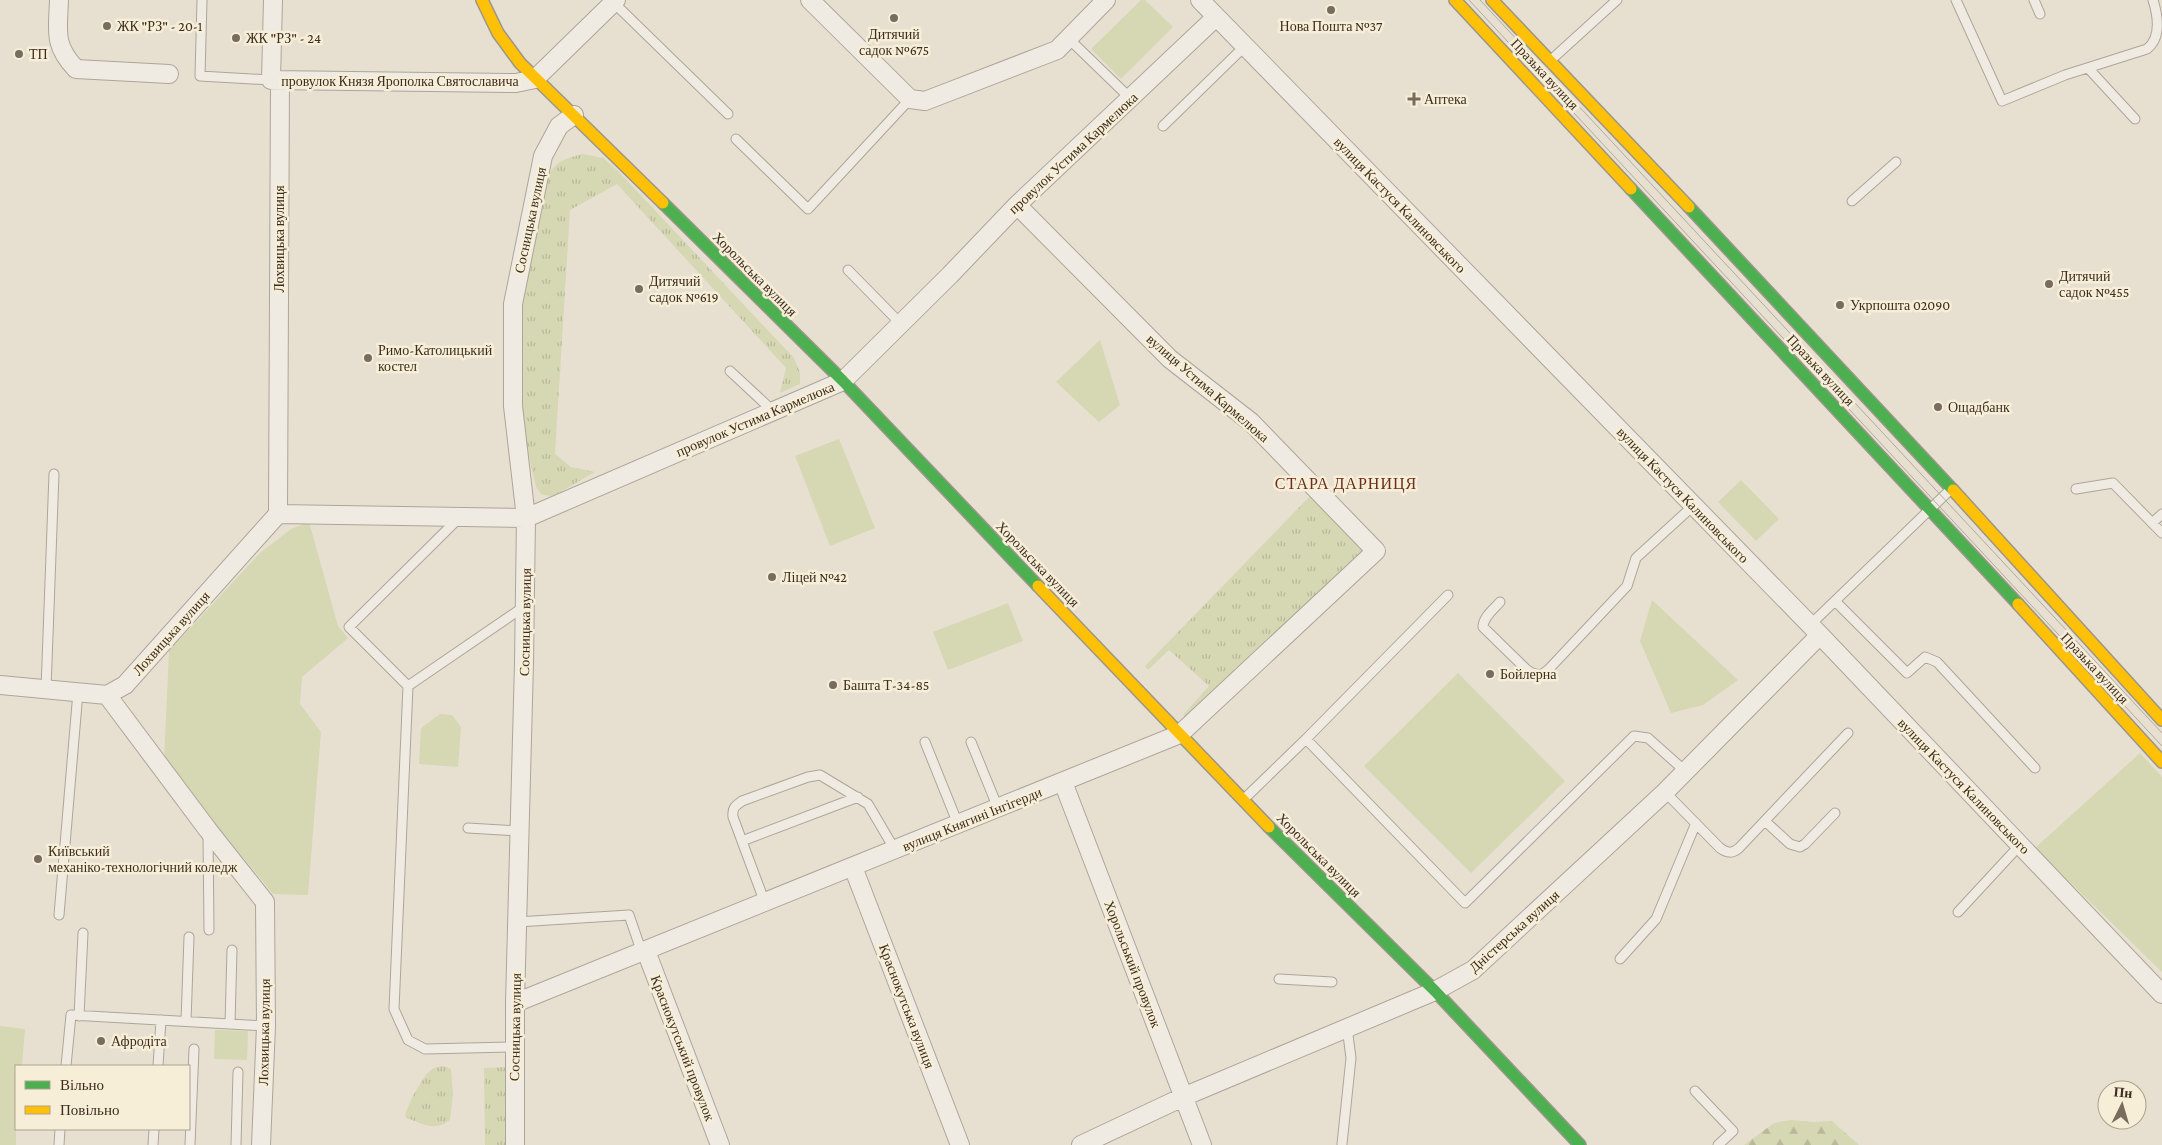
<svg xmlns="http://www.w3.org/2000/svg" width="2162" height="1145" font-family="'Crimson Pro',serif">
	<defs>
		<pattern id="grass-tufts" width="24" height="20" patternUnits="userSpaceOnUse" patternTransform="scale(1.25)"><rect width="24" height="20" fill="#d6d7b3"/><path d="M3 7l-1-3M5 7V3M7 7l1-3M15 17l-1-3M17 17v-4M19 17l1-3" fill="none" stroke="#b9b99a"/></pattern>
		<pattern id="forest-firs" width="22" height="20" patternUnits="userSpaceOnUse" patternTransform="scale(1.25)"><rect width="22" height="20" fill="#d6d7b3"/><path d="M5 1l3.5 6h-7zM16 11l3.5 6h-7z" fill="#b9b99a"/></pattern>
	</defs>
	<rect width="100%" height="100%" fill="#e7e0d1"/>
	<path fill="url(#grass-tufts)" d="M583,154L603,158L617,170L794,358L800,373V384L780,393L786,368L617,184L570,210L555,454L571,467L595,472L553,496L542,495L536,487L523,431L520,387V315L523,290L545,185C553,162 560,160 583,154Z
		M1314,492L1367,549L1189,720L1183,715L1209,686L1169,650L1148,670L1145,666Z
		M444,1066L451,1069L453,1094L450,1120C435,1132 422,1124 405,1117C406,1107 423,1075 432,1069C435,1067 441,1067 444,1066Z
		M509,1067L511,1145H485L484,1068Z"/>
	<path fill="url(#forest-firs)" d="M1791,1120L1812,1122L1832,1121L1859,1145H1744L1774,1123Z"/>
	<path fill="#d6d7b3" d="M1141,0H1145L1173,27L1121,79L1091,49Z
		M1100,340L1120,405L1099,422L1056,382Z
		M839,439L875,528L830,546L795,456Z
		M1741,480L1779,519L1756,541L1718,502Z
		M309,522L338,626L348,638L302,677L300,704L321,732L308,895L273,894L164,761L169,651L260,553L291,529Z
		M1652,600L1738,680L1703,705L1671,713L1640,641Z
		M1008,603L1023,641L948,670L933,632Z
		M1458,673L1565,781L1471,873L1364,766Z
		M440,714L452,715L461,727L458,767L419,764L421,728Z
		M2140,753L2162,777V972L2035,848Z
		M0,1026L25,1029L22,1066H16V1145H0Z
		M215,1030L248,1031L247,1060L214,1059Z"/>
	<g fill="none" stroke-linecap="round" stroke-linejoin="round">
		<defs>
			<path id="lane" d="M202,0L200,76L271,80
				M1956,0L2002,101L2065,75L2147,49C2162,37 2158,16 2153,0
				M2034,0L2040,14
				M612,1L728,114
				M1068,38L1131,99
				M1551,60L1617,0
				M2088,68L2135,119
				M1163,126L1245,46
				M736,139L808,209L910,99
				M1852,201L1896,162
				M848,270L901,324
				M730,371L773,411
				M2076,489L2113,483L2162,533
				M2152,523L2162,514
				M1835,601L1907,673L1925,657L1937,662L2035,768
				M1500,602C1494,609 1483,617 1483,627L1526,669L1532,673L1541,675L1548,670L1627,586L1636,558L1693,506
				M1810,625L1951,489
				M408,686L349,627L459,518
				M46,689L54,474
				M1306,739L1465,903L1634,736L1648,738L1685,771
				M925,742L958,824
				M971,742L998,808
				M1665,792L1720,848C1727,853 1732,854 1739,848L1848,733
				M1243,800L1306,739L1448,595
				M1765,821L1790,844L1800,847L1805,844L1835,813
				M468,828L519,831
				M208,833L209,930
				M742,841L858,797
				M765,903L733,817C732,808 735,806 742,801L808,777L820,775L868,804L895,850
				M1958,912L2020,845
				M59,915L78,692
				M517,922L629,915L642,953
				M1620,959L1656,919L1696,823
				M1279,979L1332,982
				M79,1016L83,933
				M186,1021L189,937
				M230,1024L232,950
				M514,1047L425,1049L408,1040L394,1009L408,686L525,606
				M66,1066L71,1015L266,1026
				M158,1066L161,1020
				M1695,1091L1733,1131L1718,1145
				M1342,1144L1351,1058L1347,1027
				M59,1145L60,1129
				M153,1145L154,1129
				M190,1145L194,1049
				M236,1145L238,1072"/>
			<path id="street" d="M59,0C58,31 53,45 76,69L169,74
				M273,0L271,80L516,83L535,79L616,0
				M810,0L910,99L925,101L1057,50L1106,0
				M1200,0L1820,635L2162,994
				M278,514L526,518L843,381L950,275L1017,205L1216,17
				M0,685L107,695
				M1063,782L1202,1145
				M853,867L960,1145
				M646,951L720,1145
				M515,1003L1180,734L1376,551L1251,422L1170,359L1017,205
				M261,1145L266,1026L265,902L208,830L107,695L125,685L278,514L280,80
				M515,1145V1003L524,663L526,518L513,406V304L543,156L559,126L574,115
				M1081,1145L1183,1097L1435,991L1473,970L1665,792L1820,635"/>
			<path id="fast" d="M1631,189L2018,604
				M663,203L843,381L1038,586
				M1689,207L1953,490
				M1269,827L1435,991L1580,1145"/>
			<path id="slow" d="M482,0L498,33L520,63L663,203
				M1455,0L1631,189
				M1492,0L1689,207
				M1953,490L2162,720
				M1038,586L1269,827
				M2018,604L2162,762"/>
		</defs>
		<use href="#lane" stroke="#ada599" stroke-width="11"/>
		<use href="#street" stroke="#ada599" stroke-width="20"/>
		<use href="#fast" stroke="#9c958a" stroke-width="14"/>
		<use href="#slow" stroke="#9c958a" stroke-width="14"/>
		<use href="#lane" stroke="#efebe3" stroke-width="9"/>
		<use href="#street" stroke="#efebe3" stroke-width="18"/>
		<use href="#fast" stroke="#4caf50" stroke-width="11"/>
		<use href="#slow" stroke="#ffc107" stroke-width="11"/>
		<path stroke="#afaaa2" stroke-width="1" d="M1469,0L2162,746
			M1480,0L2162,733"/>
	</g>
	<g fill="#786c5e" stroke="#f7eed8" stroke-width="2">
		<circle cx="1331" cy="10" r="5"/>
		<circle cx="894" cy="18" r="5"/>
		<circle cx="107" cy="26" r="5"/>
		<circle cx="236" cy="38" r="5"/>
		<circle cx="19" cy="54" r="5"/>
		<path d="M1411.5 91.5h5v5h5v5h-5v5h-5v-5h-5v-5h5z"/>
		<circle cx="2049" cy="284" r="5"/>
		<circle cx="639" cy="289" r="5"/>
		<circle cx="1840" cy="305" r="5"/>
		<circle cx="368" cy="358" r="5"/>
		<circle cx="1938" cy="407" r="5"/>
		<circle cx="772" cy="577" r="5"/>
		<circle cx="1490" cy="674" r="5"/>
		<circle cx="833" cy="685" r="5"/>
		<circle cx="38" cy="859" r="5"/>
		<circle cx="101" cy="1041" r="5"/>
	</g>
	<g text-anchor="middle" stroke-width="5" stroke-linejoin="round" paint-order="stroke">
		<g font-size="14" fill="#3d2e20" stroke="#f7eed8" text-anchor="start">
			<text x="117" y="31">ЖК "РЗ" - 20-1</text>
			<text x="1331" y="31" text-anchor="middle">Нова Пошта №37</text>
			<text x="894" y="39" text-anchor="middle">Дитячий<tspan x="894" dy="16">садок №675</tspan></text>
			<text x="246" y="43">ЖК "РЗ" - 24</text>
			<text x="29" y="59">ТП</text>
			<text x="1424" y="104">Аптека</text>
			<text x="2059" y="281">Дитячий<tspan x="2059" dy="16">садок №455</tspan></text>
			<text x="649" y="286">Дитячий<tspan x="649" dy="16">садок №619</tspan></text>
			<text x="1850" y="310">Укрпошта 02090</text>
			<text x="378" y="355">Римо-Католицький<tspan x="378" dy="16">костел</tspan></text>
			<text x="1948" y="412">Ощадбанк</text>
			<text x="782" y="582">Ліцей №42</text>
			<text x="1500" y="679">Бойлерна</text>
			<text x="843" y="690">Башта Т-34-85</text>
			<text x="48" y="856">Київський<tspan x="48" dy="16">механіко-технологічний коледж</tspan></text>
			<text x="111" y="1046">Афродіта</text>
		</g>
		<g font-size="14" fill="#3d2e20" stroke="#f7eed8">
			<text transform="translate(1545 74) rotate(47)" y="5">Празька вулиця</text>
			<text x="400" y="86">провулок Князя Ярополка Святославича</text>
			<text transform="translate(1073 153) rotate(-43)" y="5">провулок Устима Кармелюка</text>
			<text transform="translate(1400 205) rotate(46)" y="5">вулиця Кастуся Калиновського</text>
			<text transform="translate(530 220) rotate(-78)" y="5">Сосницька вулиця</text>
			<text transform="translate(279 239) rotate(-90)" y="5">Лохвицька вулиця</text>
			<text transform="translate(755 274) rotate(45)" y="5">Хорольська вулиця</text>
			<text transform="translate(1821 370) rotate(47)" y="5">Празька вулиця</text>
			<text transform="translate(1208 388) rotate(41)" y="5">вулиця Устима Кармелюка</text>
			<text transform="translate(755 419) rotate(-23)" y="5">провулок Устима Кармелюка</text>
			<text transform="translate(1683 495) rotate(46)" y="5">вулиця Кастуся Калиновського</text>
			<text transform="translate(1038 564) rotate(46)" y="5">Хорольська вулиця</text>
			<text transform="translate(525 622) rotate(-89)" y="5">Сосницька вулиця</text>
			<text transform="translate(171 633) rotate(-48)" y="5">Лохвицька вулиця</text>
			<text transform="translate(2095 668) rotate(47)" y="5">Празька вулиця</text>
			<text transform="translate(1964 786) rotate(46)" y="5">вулиця Кастуся Калиновського</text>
			<text transform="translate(972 819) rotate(-22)" y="5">вулиця Княгині Інгігерди</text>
			<text transform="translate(1319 855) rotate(45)" y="5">Хорольська вулиця</text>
			<text transform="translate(1514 931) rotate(-42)" y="5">Дністерська вулиця</text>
			<text transform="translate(1133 964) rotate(69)" y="5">Хорольський провулок</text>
			<text transform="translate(907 1006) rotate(69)" y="5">Краснокутська вулиця</text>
			<text transform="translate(515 1027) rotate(-89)" y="5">Сосницька вулиця</text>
			<text transform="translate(264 1032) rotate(-89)" y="5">Лохвицька вулиця</text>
			<text transform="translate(683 1048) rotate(69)" y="5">Краснокутський провулок</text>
		</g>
		<g font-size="16" letter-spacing="1" fill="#6b2e1e" stroke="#f7eed8">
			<text x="1346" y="489">СТАРА ДАРНИЦЯ</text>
		</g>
	</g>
	<rect x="15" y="1065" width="175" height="65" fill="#f7eed8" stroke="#ada18e"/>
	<rect x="25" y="1081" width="25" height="8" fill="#4caf50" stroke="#ada18e"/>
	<text x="60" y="1090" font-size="15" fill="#3d2e20">Вільно</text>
	<rect x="25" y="1106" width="25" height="8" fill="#ffc107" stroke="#ada18e"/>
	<text x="60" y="1115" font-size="15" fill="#3d2e20">Повільно</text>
	<g transform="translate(2122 1105) rotate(5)"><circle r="24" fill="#f7eed8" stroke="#ada18e"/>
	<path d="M0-4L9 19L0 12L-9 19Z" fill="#786c5e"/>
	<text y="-8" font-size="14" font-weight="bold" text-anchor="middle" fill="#3d2e20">Пн</text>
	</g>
</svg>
